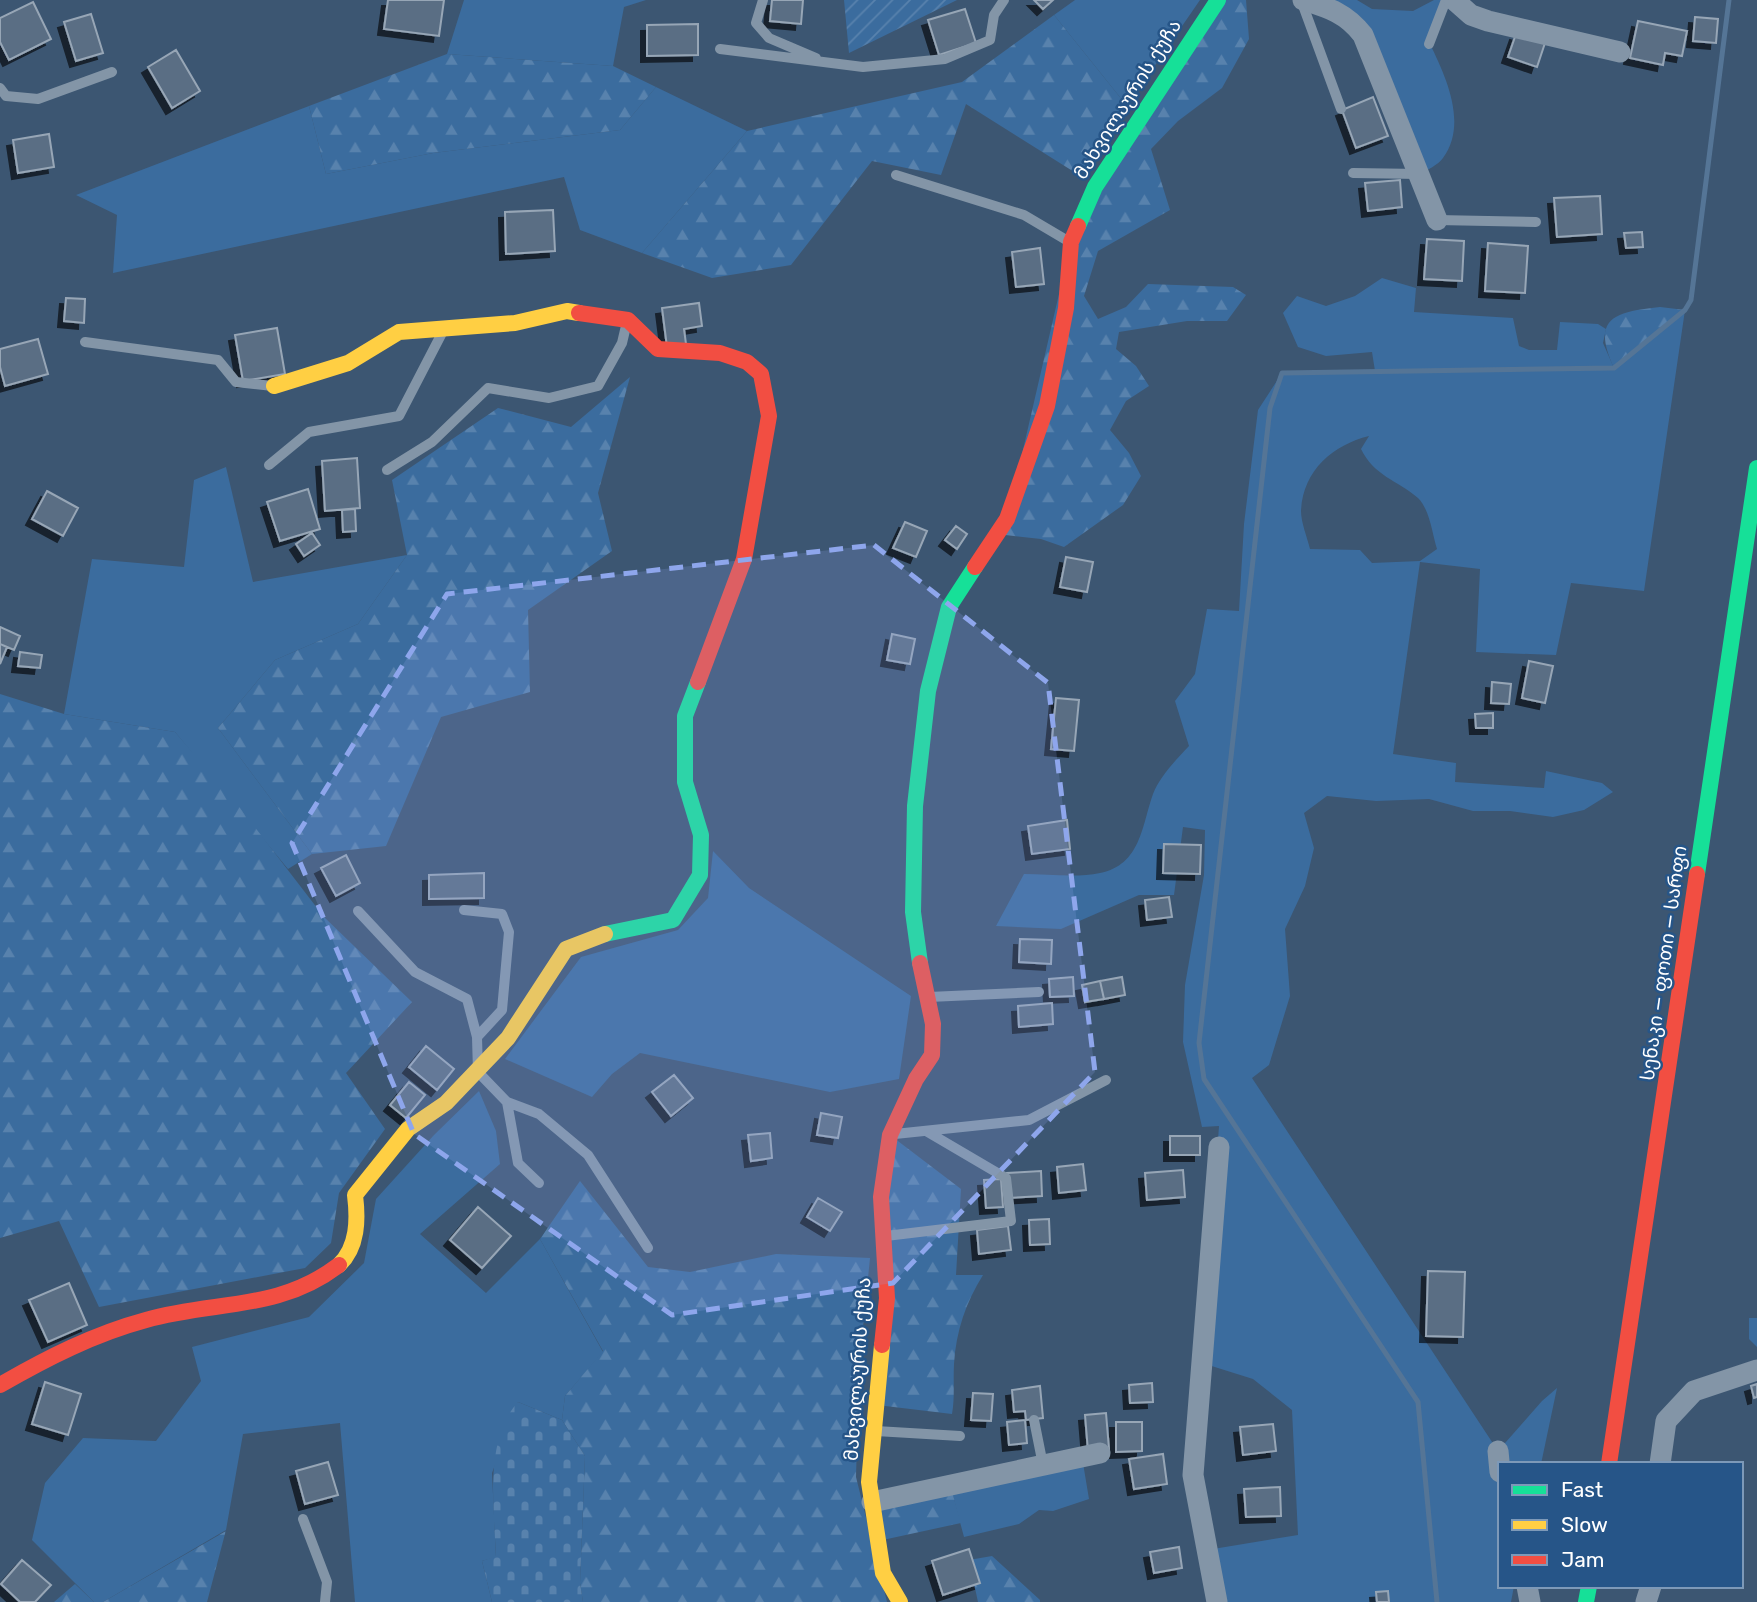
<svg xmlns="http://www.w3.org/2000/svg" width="1757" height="1602" font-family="Rubik,'Noto Sans Georgian',sans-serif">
	<defs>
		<pattern id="forest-firs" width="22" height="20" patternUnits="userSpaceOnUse" patternTransform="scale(1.75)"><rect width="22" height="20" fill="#3b6c9e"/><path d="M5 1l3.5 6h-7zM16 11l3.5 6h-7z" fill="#5882ad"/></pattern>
		<pattern id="cemetery-stones" width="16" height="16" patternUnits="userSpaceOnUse" patternTransform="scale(1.75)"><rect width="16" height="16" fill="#3b6c9e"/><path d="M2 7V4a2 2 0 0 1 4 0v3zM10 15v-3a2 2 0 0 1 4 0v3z" fill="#5882ad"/></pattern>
		<pattern id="garden-furrows" width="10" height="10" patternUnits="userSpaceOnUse" patternTransform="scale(1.75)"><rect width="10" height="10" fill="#3b6c9e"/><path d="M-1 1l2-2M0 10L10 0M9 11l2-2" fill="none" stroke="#5882ad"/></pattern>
		<filter id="shadow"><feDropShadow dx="-6" dy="6" stdDeviation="0" flood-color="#0009"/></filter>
	</defs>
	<rect width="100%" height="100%" fill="#3c5672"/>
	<path fill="#3b6c9e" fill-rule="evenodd" d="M464,0H646L624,7L613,66L447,54Z
		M1075,0H1200L1127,106L1054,15Z
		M1303,0H1357L1372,9L1413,11L1434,0H1446L1430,44C1446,77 1468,124 1443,158C1438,165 1427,170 1420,174L1363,35Z
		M656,87L747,131L642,253L580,230L564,177L113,273L117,215L76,195L309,106L326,174L433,153L620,130Z
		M1382,278L1416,288L1414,312L1513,318L1519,346L1529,350H1557L1560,322L1598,324L1606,329L1603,343L1614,368L1685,310L1644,591L1571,583L1556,655L1476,652L1480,569L1420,562L1393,754L1456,763L1455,782L1544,788L1546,771L1602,783L1613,792L1584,810L1553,817L1510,811H1473L1429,799L1376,801L1327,796L1304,813L1314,848L1305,886L1285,929L1290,996L1269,1065L1252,1078L1498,1451L1542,1401L1557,1388L1541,1464H1500V1586H1514L1511,1602H1217L1207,1550L1298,1535L1292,1410L1253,1379L1202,1363L1219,1126L1202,1127L1183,1042L1185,985L1204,875L1205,830L1183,827L1174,895H1139L1061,929L996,926L1024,874C1048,874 1077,878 1100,873C1141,865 1142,825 1153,794C1160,776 1176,760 1189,746L1175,701L1195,674L1207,609L1239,611L1244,524L1258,410L1282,373L1375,371L1372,352L1326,356L1298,347L1283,313L1297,296L1326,306L1355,296ZM1369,436L1361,449C1374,476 1397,480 1418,498C1430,510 1432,533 1437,549L1420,561L1372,563L1360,550L1310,549C1307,537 1301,522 1301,511C1303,470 1333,445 1369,436Z
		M226,467L253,582L407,555L358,624L275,660L218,728L312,854L288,869L175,732L64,714L92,559L184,567L194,480Z
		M713,851L749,888L911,996L899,1079L830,1092L640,1053L612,1074L592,1097L505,1059L581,957L678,930L708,898Z
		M479,1091L496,1131L500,1164L420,1234L486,1293L540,1239L603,1352L565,1396L562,1420L518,1402L492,1473L496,1557L482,1561L492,1602H355L340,1423L243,1434L226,1530L103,1602H94L32,1540L45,1483L83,1438L156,1441L201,1381L192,1347L309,1317L364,1263L376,1199L434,1135Z
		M1749,1318H1757V1347L1749,1339Z
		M1082,1457L1089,1499L1053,1511L1039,1510L1019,1524L964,1537L950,1485Z"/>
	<path fill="url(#forest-firs)" d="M1218,0H1246L1249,39L1222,88L1178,121L1151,149L1170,210L1098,251L1084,296L1098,319L1126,307L1148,284L1233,287L1246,295L1227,321H1187L1119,332L1116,349L1136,366L1149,386L1126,401L1110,430L1129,453L1141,476L1123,505L1064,547L1041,539L997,534L1007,519L1071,242Z
		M1054,15L1127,106L1079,175L966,104L941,175L872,161L791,265L712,278L642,253L747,131L962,82Z
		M447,54L613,66L656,87L620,130L433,153L326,174L309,106Z
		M1660,307L1685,310L1614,368C1591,318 1614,312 1660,307Z
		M630,377L598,493L612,551L528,610L530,692L441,717L386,846L312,854L218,728L275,660L358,624L407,555L392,480L498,408L571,427Z
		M0,694L64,714L175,732L237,804L324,917L412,1002L346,1073L385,1129L339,1193L331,1243L305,1268L99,1307L59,1221L0,1238Z
		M890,1135L961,1189L956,1275H983C966,1302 956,1331 954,1364C953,1382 955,1396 952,1414L877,1405Z
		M580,1181L648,1267L690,1272L776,1254L870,1258L859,1367L856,1477L887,1602H583L580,1583L585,1456L562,1420L565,1396L603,1351L540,1239Z
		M950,1485L961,1523L878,1541L872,1502Z
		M226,1530L207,1602H103L226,1531Z
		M992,1556L1040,1600V1602H978L969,1560Z
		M75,1584L94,1602H54Z"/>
	<path fill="url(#cemetery-stones)" d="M518,1402L562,1420L585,1456L580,1583L583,1602H492L482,1561L496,1556C494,1510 484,1439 518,1402Z"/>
	<path fill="url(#garden-furrows)" d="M844,0H957L849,53Z"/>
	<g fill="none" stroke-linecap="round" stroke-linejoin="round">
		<path stroke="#557596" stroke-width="5" d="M1437,1602L1418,1402L1204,1079L1199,1043L1270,408L1282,373L1614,368L1685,310L1691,300L1729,0"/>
	</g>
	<path fill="#5a6e84" stroke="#97a6b6" stroke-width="2" filter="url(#shadow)" d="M388,0H444L439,36L384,29Z
		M772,0H803L801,24L770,21Z
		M1034,0H1053L1043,9Z
		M33,2L51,39L9,60L0,42V18Z
		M965,9L976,43L939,55L928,20Z
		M91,14L103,53L76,61L64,22Z
		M1695,17L1718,19L1716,43L1693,41Z
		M1638,21L1687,31L1682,56L1665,53L1663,65L1630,58Z
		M698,24V55L647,56V25Z
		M1516,34L1545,43L1537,67L1508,57Z
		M176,50L200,91L172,108L148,67Z
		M1373,97L1388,136L1356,148L1342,110Z
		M49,134L54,167L18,173L13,140Z
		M1400,180L1402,207L1368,211L1365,183Z
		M1600,196L1602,234L1557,237L1554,198Z
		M553,210L555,251L506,254L505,212Z
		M1642,232L1643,247L1626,248L1624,233Z
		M1427,239L1464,241L1462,281L1424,279Z
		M1488,243L1528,246L1525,293L1485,291Z
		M1040,248L1044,284L1016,287L1012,252Z
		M66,298L85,299L84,323L64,321Z
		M699,303L702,326L684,329L686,344L667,347L662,308Z
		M277,328L285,374L243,381L235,335Z
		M38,339L48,374L5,386L0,367V349Z
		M357,458L360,508L325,511L322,461Z
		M308,489L320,529L280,541L267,502Z
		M47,491L78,508L63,536L32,519Z
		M355,509L356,531L343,532L342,510Z
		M905,522L927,531L916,557L893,548Z
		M956,526L967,534L957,549L945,540Z
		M312,533L320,545L304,556L296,544Z
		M1066,557L1093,562L1087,592L1060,587Z
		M0,627L20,636L14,650L0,644Z
		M892,634L915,639L910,664L887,660Z
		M0,644L7,647L0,664Z
		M20,652L42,655L40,668L18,666Z
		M1529,661L1553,666L1545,703L1522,698Z
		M1492,682L1511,684L1509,704L1491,703Z
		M1056,698L1079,700L1074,751L1051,749Z
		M1493,713V728H1476L1475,714Z
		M1067,820L1070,849L1032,854L1028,826Z
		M1164,844L1201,845L1200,874L1163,873Z
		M346,855L360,883L336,896L321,868Z
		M484,873V898L429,899V875Z
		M1169,897L1172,917L1147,920L1145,900Z
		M1020,939L1052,940L1051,964L1019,962Z
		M1073,977L1074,996L1050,997L1049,979Z
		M1122,977L1125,995L1104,999L1100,981Z
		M1100,981L1104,999L1085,1002L1082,985Z
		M1052,1003L1053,1024L1019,1027L1018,1006Z
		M426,1046L454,1069L437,1090L409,1067Z
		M674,1075L693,1098L671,1116L652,1092Z
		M409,1082L425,1095L406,1118L390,1105Z
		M821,1113L842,1117L838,1138L817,1135Z
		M770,1133L772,1158L751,1161L748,1135Z
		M1170,1136H1200V1155H1170Z
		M1083,1164L1086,1190L1059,1193L1057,1167Z
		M1183,1170L1185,1197L1147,1200L1145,1173Z
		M1041,1171L1042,1196L1009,1198L1007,1173Z
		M1001,1179L1003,1207L986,1208L984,1180Z
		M818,1198L842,1212L830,1231L807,1217Z
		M478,1207L511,1236L482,1268L450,1240Z
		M1049,1219L1050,1244L1030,1245L1029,1220Z
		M1008,1226L1011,1250L979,1254L977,1230Z
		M1428,1271L1465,1272L1463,1337L1426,1336Z
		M69,1283L87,1325L48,1342L29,1300Z
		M45,1382L81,1394L68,1435L32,1424Z
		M1152,1383L1153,1402L1130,1403L1129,1385Z
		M1757,1384V1397L1754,1398L1751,1386Z
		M1040,1386L1043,1418L1026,1420L1025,1411L1014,1412L1012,1390Z
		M973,1393L993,1394L991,1421L971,1420Z
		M1106,1413L1109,1449L1088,1451L1085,1415Z
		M1025,1420L1027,1443L1009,1445L1007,1422Z
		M1116,1422H1142V1451L1116,1452Z
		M1273,1424L1276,1451L1243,1455L1240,1427Z
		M1163,1454L1167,1484L1134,1489L1129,1459Z
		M328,1462L338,1495L305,1504L296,1471Z
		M1280,1487L1281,1516L1246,1517L1244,1489Z
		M1179,1547L1182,1568L1154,1573L1150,1552Z
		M969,1549L980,1583L943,1595L932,1561Z
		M22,1560L51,1585L35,1602H20L1,1584Z
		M1388,1591L1389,1602H1377L1376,1592Z"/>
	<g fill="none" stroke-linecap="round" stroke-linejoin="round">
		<path stroke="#8395a7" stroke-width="10" d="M763,0L756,23L769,38L816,58
			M1301,0L1341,109
			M1429,44L1446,0
			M720,49L863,67L945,59L990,40L994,15L1004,0
			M0,88L6,96L38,99L112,72
			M1353,173L1420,174
			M896,175L1024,215L1068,241
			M1437,220L1536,222
			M85,342L218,360L236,382L273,386
			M269,465L309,432L399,416L441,335
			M387,470L432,442L488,388L549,398L598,386L622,343L626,326
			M464,910L502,914L509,932L502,1010L477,1037
			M358,911L415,972L467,999L477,1037L478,1072L507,1102L518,1163L539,1183
			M929,997L1039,992
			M507,1102L539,1114L588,1155L648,1248
			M895,1134L1029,1120L1106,1080
			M886,1236L1011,1221L1006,1178L926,1131
			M1034,1420L1043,1465
			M876,1431L960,1436
			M303,1519L327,1582L325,1602"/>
		<path stroke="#8395a7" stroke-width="21" d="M1303,0C1329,8 1346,13 1363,35L1437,220
			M1454,0L1471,15L1488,21L1620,52
			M1498,1451L1500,1472
			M1660,1464L1666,1421L1694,1391L1757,1370
			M872,1502L1100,1453
			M1527,1586L1530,1602
			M1217,1602L1193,1475L1219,1147
			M1646,1602L1651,1586"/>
		<path stroke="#16e098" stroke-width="16" d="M1078,226L1095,187L1218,0
			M1697,874L1757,468
			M605,934L673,920L700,875L701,835L685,782V716L698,682
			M920,963L913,912L915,806L928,691L949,607L975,567
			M1586,1602L1589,1586"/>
		<path stroke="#ffcf43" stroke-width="16" d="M274,386L348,363L399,332L515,323L567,311L579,313
			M339,1265C358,1247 358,1219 355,1195L408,1129L446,1103L508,1038L566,949L605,934
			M882,1345L869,1482L883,1573L900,1602"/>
		<path stroke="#f24e42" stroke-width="16" d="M579,313L628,320L658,349L720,353L747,362L761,374L769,416L744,559L698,682
			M975,567L1007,519L1047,406L1066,308L1071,242L1078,226
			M882,1345L887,1298L881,1197L890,1135L916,1079L932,1055L933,1024L920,963
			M0,1385C47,1358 94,1334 146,1320C215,1300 277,1312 339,1265
			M1609,1464L1697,874"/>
	</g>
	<path fill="#8ea6ec" fill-opacity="0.2" stroke="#8ea6ec" stroke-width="5" stroke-dasharray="14 9" stroke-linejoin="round" d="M874,545L1048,683L1095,1072L893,1283L672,1315L414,1134L292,843L447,594Z"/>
	<g text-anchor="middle" stroke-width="5" stroke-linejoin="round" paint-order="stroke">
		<g font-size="19" fill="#fff" stroke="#265588">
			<text transform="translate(1127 99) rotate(-58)" y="7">მახვილაურის ქუჩა</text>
			<text transform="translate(1663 963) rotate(-82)" y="7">სენაკი — ფოთი — სარფი</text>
			<text transform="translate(857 1369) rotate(-86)" y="7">მახვილაურის ქუჩა</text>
		</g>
	</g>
	<rect x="1498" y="1462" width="245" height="126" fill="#265588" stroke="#7d99b8" stroke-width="2"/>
	<rect x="1512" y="1485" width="35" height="10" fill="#16e098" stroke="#7d99b8" stroke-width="2"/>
	<text x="1561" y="1497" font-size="21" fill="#ffffff">Fast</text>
	<rect x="1512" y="1520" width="35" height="10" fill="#ffcf43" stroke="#7d99b8" stroke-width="2"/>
	<text x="1561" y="1532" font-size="21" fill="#ffffff">Slow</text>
	<rect x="1512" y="1555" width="35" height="10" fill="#f24e42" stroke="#7d99b8" stroke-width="2"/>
	<text x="1561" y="1567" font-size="21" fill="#ffffff">Jam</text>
</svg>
